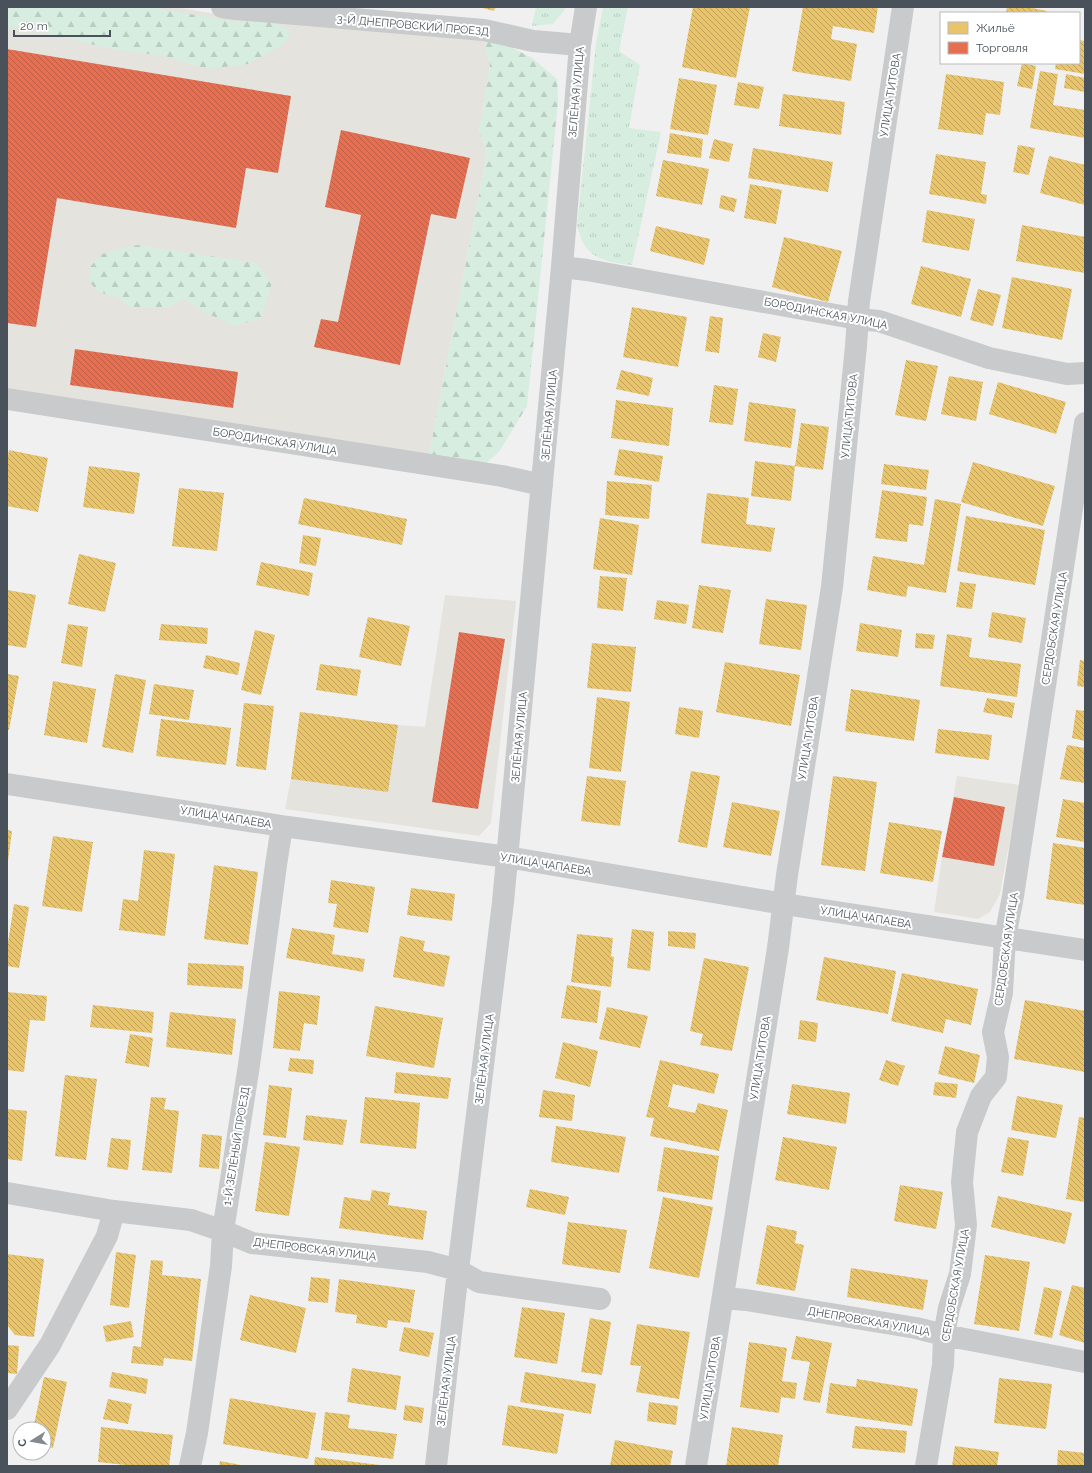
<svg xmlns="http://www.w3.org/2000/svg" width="1092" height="1473" font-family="Raleway,sans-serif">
	<defs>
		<pattern id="grass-tufts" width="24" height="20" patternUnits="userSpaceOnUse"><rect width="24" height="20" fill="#d6eddf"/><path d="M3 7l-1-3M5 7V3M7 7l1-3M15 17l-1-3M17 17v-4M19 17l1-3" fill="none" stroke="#b9cdc2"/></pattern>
		<pattern id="forest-firs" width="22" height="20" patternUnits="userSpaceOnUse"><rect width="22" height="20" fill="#d6eddf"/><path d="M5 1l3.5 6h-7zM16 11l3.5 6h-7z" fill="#b9cdc2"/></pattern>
		<pattern id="homes-back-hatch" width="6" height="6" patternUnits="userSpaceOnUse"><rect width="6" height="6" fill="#e9c46a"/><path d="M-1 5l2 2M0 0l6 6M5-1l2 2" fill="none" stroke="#bfa25a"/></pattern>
		<pattern id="shops-back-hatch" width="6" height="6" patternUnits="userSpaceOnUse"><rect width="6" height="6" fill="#e76f51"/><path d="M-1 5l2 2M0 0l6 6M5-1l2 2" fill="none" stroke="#bd5e46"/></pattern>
	</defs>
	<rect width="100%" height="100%" fill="#f0f0f0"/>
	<path fill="#e5e3de" d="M7,7H175L234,17L484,40L490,64L479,132L487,153L429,455L7,391Z
		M445,595L516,601L491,823L479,836L285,809L291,779L300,712L398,725L425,727Z
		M957,776L1020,785L1000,894L990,912L978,919L934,912L942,857Z"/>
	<path fill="url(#grass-tufts)" d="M536,7H567L553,24L532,26Z
		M603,7H628L619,51L640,65L629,128L661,132L632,265C615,263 593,261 584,244C581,239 579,232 577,226L596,44Z"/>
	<path fill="url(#forest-firs)" d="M7,7H147L239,22L264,17L291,31L284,44L248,64L208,69L165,56L115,50L51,34L29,26L7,28Z
		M484,40L509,46L532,58L557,79L558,102L527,406L499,452L485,464L429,455L487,153L479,132L490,64Z
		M137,245L256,263L272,283L261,318L235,326L204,312L184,299L167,308H132L119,298L99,292L89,282L91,266L102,254Z"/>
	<path fill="url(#homes-back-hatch)" d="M479,7H495L494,11Z
		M693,7H750L736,78L682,67Z
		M803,7H878L874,33L833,26L831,39L857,44L851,81L792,71Z
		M1007,7H1027L1047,11L1046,13H1006Z
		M1079,40L1085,41V74L1055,69L1056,63H1079Z
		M1022,63L1036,66L1032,89L1017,86Z
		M1040,71L1058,74L1053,105L1085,110V138L1030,128Z
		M946,74L1004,82L1000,115L986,113L983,135L938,129Z
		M1066,74L1085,78V92L1064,88Z
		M679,78L717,85L708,135L670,129Z
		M738,82L764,87L759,109L734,105Z
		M783,94L845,102L841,135L779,126Z
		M670,133L703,139L701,158L667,153Z
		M714,139L733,144L729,162L709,158Z
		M1018,145L1035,148L1029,175L1013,172Z
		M753,148L833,162L828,192L748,178Z
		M936,154L986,162L981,194L987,195L986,204L929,194Z
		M1049,156L1085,165V205L1040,193Z
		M663,160L709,169L702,205L656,196Z
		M750,184L782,190L776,224L744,218Z
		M721,195L737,199L734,212L719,208Z
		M927,210L975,219L969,251L922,242Z
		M1022,225L1085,237V273L1016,261Z
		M656,226L710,239L704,265L650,251Z
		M784,237L842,251L828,302L772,287Z
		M921,266L971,279L961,317L911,304Z
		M1012,277L1072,289L1062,340L1002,328Z
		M978,289L1001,295L993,326L970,320Z
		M632,307L687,317L678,367L623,357Z
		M710,316L723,318L719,353L705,351Z
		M763,333L781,337L776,362L758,357Z
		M906,360L938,366L926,421L895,415Z
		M621,370L653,378L649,396L616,389Z
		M949,376L983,382L976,421L941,414Z
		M998,382L1066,402L1056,434L989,414Z
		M714,385L738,389L733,425L709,422Z
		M616,400L673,408L669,446L611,438Z
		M749,402L796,409L791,448L744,441Z
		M801,423L829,427L823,470L795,466Z
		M619,449L663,456L659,482L614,475Z
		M9,450L48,458L38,512L7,506V461Z
		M755,461L795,466L791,501L751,496Z
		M973,462L1055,486L1043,526L961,502Z
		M884,464L929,470L926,490L881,484Z
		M89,466L140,473L134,514L83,507Z
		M607,481L652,485L649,519L605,515Z
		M179,488L224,493L217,551L172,546Z
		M882,490L927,497L923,526L909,524L907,542L875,538Z
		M707,493L749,498L746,524L775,528L771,552L701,543Z
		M304,498L407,519L402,545L298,524Z
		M935,499L961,504L946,593L908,586L906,597L867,590L873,556L924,565Z
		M966,516L1045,530L1035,585L957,571Z
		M600,518L639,525L632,575L593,569Z
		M303,535L321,538L316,566L299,563Z
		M79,554L116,563L105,612L68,604Z
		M261,562L313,573L309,596L256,585Z
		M600,576L627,578L623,611L597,608Z
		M960,582L976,584L972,609L956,607Z
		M699,585L731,590L723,633L692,628Z
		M7,590L36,595L26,648L7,645Z
		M766,599L807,605L801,650L759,644Z
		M657,600L689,605L686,624L654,619Z
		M992,612L1026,618L1022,643L988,637Z
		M368,617L410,626L401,666L359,657Z
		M860,623L902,630L898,657L856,651Z
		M68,624L88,627L82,667L61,663Z
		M161,624L208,628L207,644L159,640Z
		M255,630L275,635L261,695L241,690Z
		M916,633L935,635L933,649L915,648Z
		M947,634L972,638L969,657L1021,664L1017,697L940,686Z
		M592,643L636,647L631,692L587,688Z
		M206,655L240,663L238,675L203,668Z
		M1080,660L1085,661V687L1077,686Z
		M725,662L800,675L791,726L716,712Z
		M320,664L361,670L357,696L316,690Z
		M7,674L19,676L9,730H7Z
		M115,674L146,680L133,753L102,747Z
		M53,681L96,689L87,743L44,735Z
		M154,684L194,690L189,720L149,714Z
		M851,689L920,700L914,741L845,731Z
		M597,697L630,702L621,772L589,768Z
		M987,698L1015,703L1012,718L983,712Z
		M244,703L274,706L266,770L236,766Z
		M679,707L703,711L699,738L675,734Z
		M1076,710L1085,711V741L1072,738Z
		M300,712L398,725L388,792L291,779Z
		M161,719L231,728L226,765L156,756Z
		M938,729L992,735L989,760L935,753Z
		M1067,745L1085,748V783L1060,779Z
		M691,771L720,776L707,848L678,842Z
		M587,776L626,781L620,826L581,821Z
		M833,776L877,782L865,871L821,865Z
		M1063,799L1085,803V842L1056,837Z
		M732,802L780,811L771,856L723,847Z
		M889,822L942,831L933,882L880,873Z
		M7,830L12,831L8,861H7Z
		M53,836L93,842L82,912L42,906Z
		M1053,843L1085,848V905L1046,899Z
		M144,850L175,854L165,936L119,930L123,899L138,901Z
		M214,865L258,872L248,945L204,939Z
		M331,880L375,887L368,933L333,927L337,904L328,903Z
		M411,888L455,894L452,921L407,915Z
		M14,904L29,907L19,968L7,966V949Z
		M292,928L335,935L332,954L365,959L363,972L286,958Z
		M632,929L654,932L650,971L627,968Z
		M668,931L696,933L695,949L668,946Z
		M577,934L613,938L611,956L614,957L611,987L571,982Z
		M400,936L425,941L423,951L450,956L444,987L393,977Z
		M824,957L896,971L888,1014L816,1000Z
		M704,958L749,967L732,1051L700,1045L703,1034L690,1031Z
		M188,963L244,966L242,989L187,985Z
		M902,973L978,989L971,1025L946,1019L943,1033L891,1021Z
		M567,985L601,991L597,1023L561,1018Z
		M279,991L320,996L317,1025L304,1023L300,1051L273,1048Z
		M7,992L47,996L45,1021L30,1020L24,1072L7,1070Z
		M1025,1000L1085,1011V1072L1014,1059Z
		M93,1005L154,1012L152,1033L90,1027Z
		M375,1006L443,1018L434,1068L366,1056Z
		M607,1007L648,1016L640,1048L599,1039Z
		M170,1012L236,1019L232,1055L166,1047Z
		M800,1020L818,1023L816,1042L798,1039Z
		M130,1034L153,1038L149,1067L125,1063Z
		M563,1042L598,1051L590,1087L555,1078Z
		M945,1046L980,1055L974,1083L938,1074Z
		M290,1058L314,1060L313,1074L288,1071Z
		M660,1060L719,1074L714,1094L673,1084L668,1107L695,1113L698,1103L728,1110L719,1151L650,1136L654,1118L646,1117Z
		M886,1060L905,1066L898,1086L879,1080Z
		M396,1072L451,1078L448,1099L394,1093Z
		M65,1075L97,1079L86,1160L55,1156Z
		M935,1082L958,1084L956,1098L933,1095Z
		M792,1084L850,1093L846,1124L787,1114Z
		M269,1085L292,1088L286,1138L263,1135Z
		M543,1090L575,1095L572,1121L539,1117Z
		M1017,1096L1063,1105L1056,1138L1011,1130Z
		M151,1097L166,1098L164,1109L179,1111L172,1173L142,1170Z
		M365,1097L420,1103L416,1149L360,1143Z
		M7,1109L27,1111L22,1161L7,1159Z
		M306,1115L347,1120L343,1145L303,1140Z
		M1079,1117L1085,1118V1202L1066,1199Z
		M556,1126L626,1137L619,1173L551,1162Z
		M202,1134L222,1136L219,1169L199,1167Z
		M783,1137L837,1147L829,1190L775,1180Z
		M1008,1137L1029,1141L1023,1176L1001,1172Z
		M111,1138L131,1140L128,1170L107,1167Z
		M265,1142L300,1147L289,1216L255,1211Z
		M664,1147L719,1156L712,1200L657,1191Z
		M900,1185L943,1192L936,1229L894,1221Z
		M530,1189L569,1197L565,1215L526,1207Z
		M372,1190L390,1193L388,1205L427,1211L423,1240L339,1228L344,1197L370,1201Z
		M998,1196L1072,1213L1065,1244L991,1227Z
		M663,1197L713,1207L699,1278L649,1268Z
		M568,1222L627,1230L620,1273L562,1264Z
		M767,1225L797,1231L795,1243L804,1245L795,1291L756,1284Z
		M116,1252L136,1255L129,1308L110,1305Z
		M7,1254L44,1259L34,1337L15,1335L7,1325Z
		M985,1255L1030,1262L1019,1331L974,1324Z
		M151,1260L163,1261L162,1275L201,1279L192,1361L164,1358L163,1366L131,1363L133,1346L141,1347Z
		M851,1268L928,1280L923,1310L847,1297Z
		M311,1277L330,1279L328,1303L308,1301Z
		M339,1279L415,1290L410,1323L388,1320L387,1328L356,1323L357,1315L335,1312Z
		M1072,1285L1085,1288V1343L1059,1335Z
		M1044,1287L1062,1291L1052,1338L1034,1334Z
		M250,1295L306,1308L296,1353L240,1340Z
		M522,1307L565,1313L557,1364L514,1357Z
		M590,1318L611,1322L602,1375L581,1372Z
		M131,1321L134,1337L106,1342L103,1326Z
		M637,1324L690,1332L679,1399L636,1392L641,1366L630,1365Z
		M404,1327L434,1333L429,1357L399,1351Z
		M796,1336L832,1343L820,1403L803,1400L810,1362L791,1359Z
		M749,1342L787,1348L782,1381L797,1383L795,1399L781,1397L779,1413L740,1407Z
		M7,1345L19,1346L17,1374L7,1373Z
		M352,1368L401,1376L396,1410L347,1402Z
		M112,1372L148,1379L146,1394L109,1387Z
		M525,1372L596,1384L591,1414L520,1402Z
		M44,1377L67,1382L53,1448L44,1446V1429H33Z
		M999,1378L1052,1384L1046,1429L994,1423Z
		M857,1379L918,1389L912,1426L826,1413L830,1383L856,1387Z
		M230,1398L316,1413L308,1459L223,1444Z
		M108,1399L132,1404L128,1424L103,1419Z
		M649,1402L678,1406L676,1425L647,1421Z
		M405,1405L424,1408L422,1423L403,1420Z
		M508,1405L564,1414L557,1454L502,1445Z
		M325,1412L350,1415L348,1428L397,1434L393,1459L321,1450Z
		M855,1426L907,1431L905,1453L852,1448Z
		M101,1427L173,1435L169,1466H134L98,1462Z
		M732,1427L783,1435L778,1466H726Z
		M615,1440L673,1451L670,1466H610Z
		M955,1446L999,1452L997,1466H952Z
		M1058,1450L1085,1453V1466H1057Z
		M315,1457L380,1465L379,1466H314Z
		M220,1461L241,1465V1466H219Z"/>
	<path fill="url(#shops-back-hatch)" d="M7,49L291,96L278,173L246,168L236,228L57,198L36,327L7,323Z
		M341,130L470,158L456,219L431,214L400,365L314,347L321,319L338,322L361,215L325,207Z
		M75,349L238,372L233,408L70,385Z
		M459,632L505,639L478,809L432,802Z
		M954,797L1005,807L994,866L942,857Z"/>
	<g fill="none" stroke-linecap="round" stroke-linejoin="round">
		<path stroke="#c8cacb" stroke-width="22" d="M222,7L236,9L484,30L533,41L580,45
			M562,267L587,270L858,319L879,321L989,358L1067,374L1085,373
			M7,399L502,476L542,485
			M7,784L282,826L507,857L784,904L1085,950
			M7,1193L114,1211L191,1220L223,1231L252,1243L428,1262L458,1270L479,1282L600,1299
			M723,1298L746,1300L916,1328L944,1335L1085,1362
			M7,1409L50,1345L107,1236L114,1211
			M190,1466L197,1433L221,1266L223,1231L249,1065L276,865L282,826
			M436,1466L458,1270L503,902L562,267L580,45L586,7
			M696,1466L778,948L787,875L832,587L856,346L859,301L903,7
			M926,1466L943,1365L944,1335L949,1308L960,1274L966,1225L962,1182L967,1132L981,1096L996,1077L998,1057L993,1032L1002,993L1005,938L1013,896L1085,423"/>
	</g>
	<g text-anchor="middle" stroke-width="4" stroke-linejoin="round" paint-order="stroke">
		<g font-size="11" fill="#49525a" stroke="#fff">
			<text transform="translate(413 25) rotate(5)" y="4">3-Й ДНЕПРОВСКИЙ ПРОЕЗД</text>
			<text transform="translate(576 92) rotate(-85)" y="4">ЗЕЛЁНАЯ УЛИЦА</text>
			<text transform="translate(890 95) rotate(-81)" y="4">УЛИЦА ТИТОВА</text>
			<text transform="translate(826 313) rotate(11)" y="4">БОРОДИНСКАЯ УЛИЦА</text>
			<text transform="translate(549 415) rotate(-85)" y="4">ЗЕЛЁНАЯ УЛИЦА</text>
			<text transform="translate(849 416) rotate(-84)" y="4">УЛИЦА ТИТОВА</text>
			<text transform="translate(275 441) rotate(9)" y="4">БОРОДИНСКАЯ УЛИЦА</text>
			<text transform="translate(1054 628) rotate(-81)" y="4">СЕРДОБСКАЯ УЛИЦА</text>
			<text transform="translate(519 737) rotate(-85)" y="4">ЗЕЛЁНАЯ УЛИЦА</text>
			<text transform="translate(808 738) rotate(-81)" y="4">УЛИЦА ТИТОВА</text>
			<text transform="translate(226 817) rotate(9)" y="4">УЛИЦА ЧАПАЕВА</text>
			<text transform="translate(546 864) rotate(9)" y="4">УЛИЦА ЧАПАЕВА</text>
			<text transform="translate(866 917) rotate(9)" y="4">УЛИЦА ЧАПАЕВА</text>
			<text transform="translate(1006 949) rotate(-82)" y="4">СЕРДОБСКАЯ УЛИЦА</text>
			<text transform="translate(760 1058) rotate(-81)" y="4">УЛИЦА ТИТОВА</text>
			<text transform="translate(484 1059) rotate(-83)" y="4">ЗЕЛЁНАЯ УЛИЦА</text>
			<text transform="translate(236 1146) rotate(-81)" y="4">1-Й ЗЕЛЁНЫЙ ПРОЕЗД</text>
			<text transform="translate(315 1249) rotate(7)" y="4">ДНЕПРОВСКАЯ УЛИЦА</text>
			<text transform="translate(955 1285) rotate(-80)" y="4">СЕРДОБСКАЯ УЛИЦА</text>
			<text transform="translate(869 1321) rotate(10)" y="4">ДНЕПРОВСКАЯ УЛИЦА</text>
			<text transform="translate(710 1378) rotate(-81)" y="4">УЛИЦА ТИТОВА</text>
			<text transform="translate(446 1381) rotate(-83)" y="4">ЗЕЛЁНАЯ УЛИЦА</text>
		</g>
	</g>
	<rect width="1092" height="1473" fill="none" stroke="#49525a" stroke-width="16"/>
	<rect x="940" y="12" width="140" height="52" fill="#ffffff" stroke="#b6babd"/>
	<rect x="948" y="22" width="20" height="12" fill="#e9c46a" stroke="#b6babd"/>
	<text x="976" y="32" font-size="12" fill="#49525a">Жильё</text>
	<rect x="948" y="42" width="20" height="12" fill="#e76f51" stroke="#b6babd"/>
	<text x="976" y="52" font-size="12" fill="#49525a">Торговля</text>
	<g transform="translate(32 1441) rotate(259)"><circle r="19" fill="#ffffff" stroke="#b6babd"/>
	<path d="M0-3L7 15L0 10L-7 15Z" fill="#83898e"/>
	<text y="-6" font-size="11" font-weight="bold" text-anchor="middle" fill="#49525a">С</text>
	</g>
	<path d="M14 30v6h96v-6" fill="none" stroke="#49525a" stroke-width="2"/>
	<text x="20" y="30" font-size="12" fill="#49525a" stroke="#ffffff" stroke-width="3" paint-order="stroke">20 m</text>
</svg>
